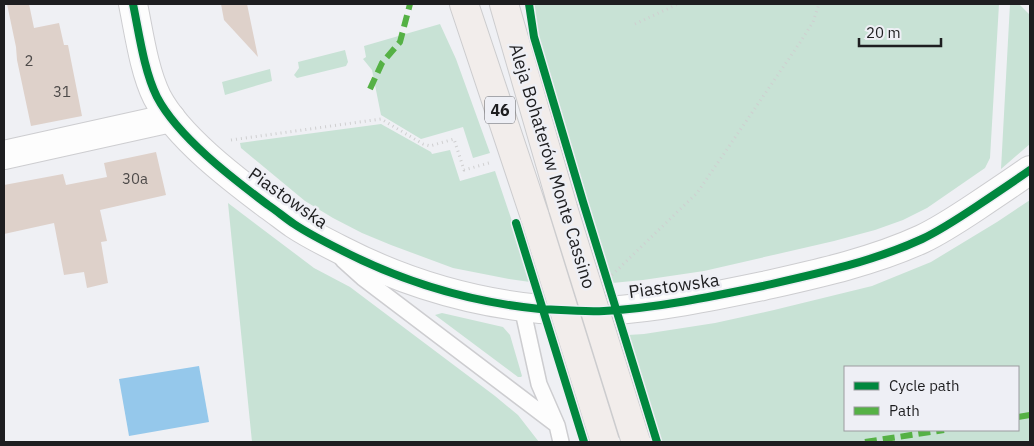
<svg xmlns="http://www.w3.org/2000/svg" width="1034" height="446" font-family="'IBM Plex Sans',sans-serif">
	<rect width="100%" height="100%" fill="#eff0f4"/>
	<path fill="#c8e2d5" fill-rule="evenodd" d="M533,4H999L990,158L985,168L927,208L903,220L875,230L834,241L704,271L643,280L612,283L550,76L536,26Z
		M1010,4H1019L1030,15V144L1001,169Z
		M440,24L456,59L490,153L473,158L463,127L421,139L381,115L372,70L363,59L366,57L364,46Z
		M345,50L348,62L346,66L297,78L294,75L299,68L298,62Z
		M270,69L272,81L225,95L222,82Z
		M381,124L431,152L432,154L450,150L460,181L495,171L513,224L530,282L509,279L453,268L391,245L362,233L333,218L305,201L241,148L240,143Z
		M1030,200V442H661L628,335L644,334L715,323L774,310L872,286L931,262L997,222ZM845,367H1018V430H845Z
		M228,203L314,268L350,287L495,396L518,415L539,442H252Z
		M442,313L503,327L510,335L522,376L521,377H518L435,315Z"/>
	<path fill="#95c8eb" d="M199,366L209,422L129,436L119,379Z"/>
	<path fill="#ded1ca" d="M7,4H29L34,28L59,23L64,45H68L82,116L31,126L17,60L16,47Z
		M221,4H247L258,57L224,20Z
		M156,152L166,195L100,210L107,241L101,242L108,283L87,288L84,272L64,275L54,223L4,234V185L63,174L66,185L107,177L104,163Z"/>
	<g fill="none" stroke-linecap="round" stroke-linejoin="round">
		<defs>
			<path id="lane" d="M343,260L363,278L557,425L561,442
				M522,307L539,384L556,423"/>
			<path id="street" d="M4,155L171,118"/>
			<path id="secondary" d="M133,4C139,33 144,71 157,97C178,137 232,178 268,205C277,211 285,218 294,224C309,234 325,242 341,250C403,282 470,302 540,309C561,310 583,312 604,311C657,308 710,297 763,286C816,274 872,262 922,239C941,230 959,218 977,206C995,194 1013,182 1030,170"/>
			<path id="primary" d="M464,4L535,217
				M504,4L563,208"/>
		</defs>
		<use href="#lane" stroke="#cdcdd0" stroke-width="18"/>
		<use href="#street" stroke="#cdcdd0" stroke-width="30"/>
		<use href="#secondary" stroke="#cdcdd0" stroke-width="30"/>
		<use href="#primary" stroke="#ccccce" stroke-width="30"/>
		<path stroke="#cfcfd0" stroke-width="3" stroke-dasharray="1 4" stroke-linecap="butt" d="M635,24L678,4
			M231,140L381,119L423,144L430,146L454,139L464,170L489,163
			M612,275L697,193L801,41L813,22L819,4"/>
		<use href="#lane" stroke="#fdfdfd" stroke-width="15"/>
		<use href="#street" stroke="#fdfdfd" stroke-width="28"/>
		<use href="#secondary" stroke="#fdfdfd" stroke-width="28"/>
		<use href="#primary" stroke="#f2edeb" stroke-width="28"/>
		<defs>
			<path id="primary-bridge" d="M563,208L636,442
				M535,217L605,442"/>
		</defs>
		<use href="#primary-bridge" stroke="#ccccce" stroke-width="30" stroke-linecap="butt"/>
		<use href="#primary-bridge" stroke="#f2edeb" stroke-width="28"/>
		<path stroke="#55b145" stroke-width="6" stroke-dasharray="12 6" stroke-linecap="butt" d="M370,89L382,63L400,42L410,4
			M1018,417L1030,415
			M865,442L944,430"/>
		<defs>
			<path id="cycleway" d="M133,4C139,33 144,71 157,97C178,137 232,178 268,205C277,211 285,218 294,224C309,234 325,242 341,250C403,282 470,302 540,309C561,310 583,312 604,311C657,308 710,297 763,286C816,274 872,262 922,239C941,230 959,218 977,206C995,194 1013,182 1030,170
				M529,4L534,37L583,202L657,442
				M516,223L584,442"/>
		</defs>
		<use href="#cycleway" stroke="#eeeff5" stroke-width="11"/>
		<use href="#cycleway" stroke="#00873e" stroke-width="8"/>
	</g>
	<g text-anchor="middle" stroke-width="5" stroke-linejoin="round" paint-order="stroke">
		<g font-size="15" fill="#4e4b4a">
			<text x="29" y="66">2</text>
			<text x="62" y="97">31</text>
			<text x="135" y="184">30a</text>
		</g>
		<rect fill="#eeeff5" stroke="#5c5d60" stroke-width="1" x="485" y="96.5" width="30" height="27" rx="4"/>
		<g font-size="16" font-weight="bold" fill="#1e1e20">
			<text x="500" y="116">46</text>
		</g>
		<g font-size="18" fill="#1e1e20" stroke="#eeeff5">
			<text transform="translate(552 166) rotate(73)" y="6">Aleja Bohaterów Monte Cassino</text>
			<text transform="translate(288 198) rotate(35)" y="6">Piastowska</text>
			<text transform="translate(674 286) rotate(-8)" y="6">Piastowska</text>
		</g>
	</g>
	<rect width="1034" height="446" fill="none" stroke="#1e1e20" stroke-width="10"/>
	<rect x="844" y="366" width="175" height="65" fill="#eeeff5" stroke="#9b9ba0"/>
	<rect x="854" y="382" width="25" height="8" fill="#00873e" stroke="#9b9ba0"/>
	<text x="889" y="391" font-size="15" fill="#1e1e20">Cycle path</text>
	<rect x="854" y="407" width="25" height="8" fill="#55b145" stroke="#9b9ba0"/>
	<text x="889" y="416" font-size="15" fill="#1e1e20">Path</text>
	<path d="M859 38v8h82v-8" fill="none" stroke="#1e1e20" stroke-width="2.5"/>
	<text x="866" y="38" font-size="15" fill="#1e1e20" stroke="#eeeff5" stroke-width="4" paint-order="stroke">20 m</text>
</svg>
